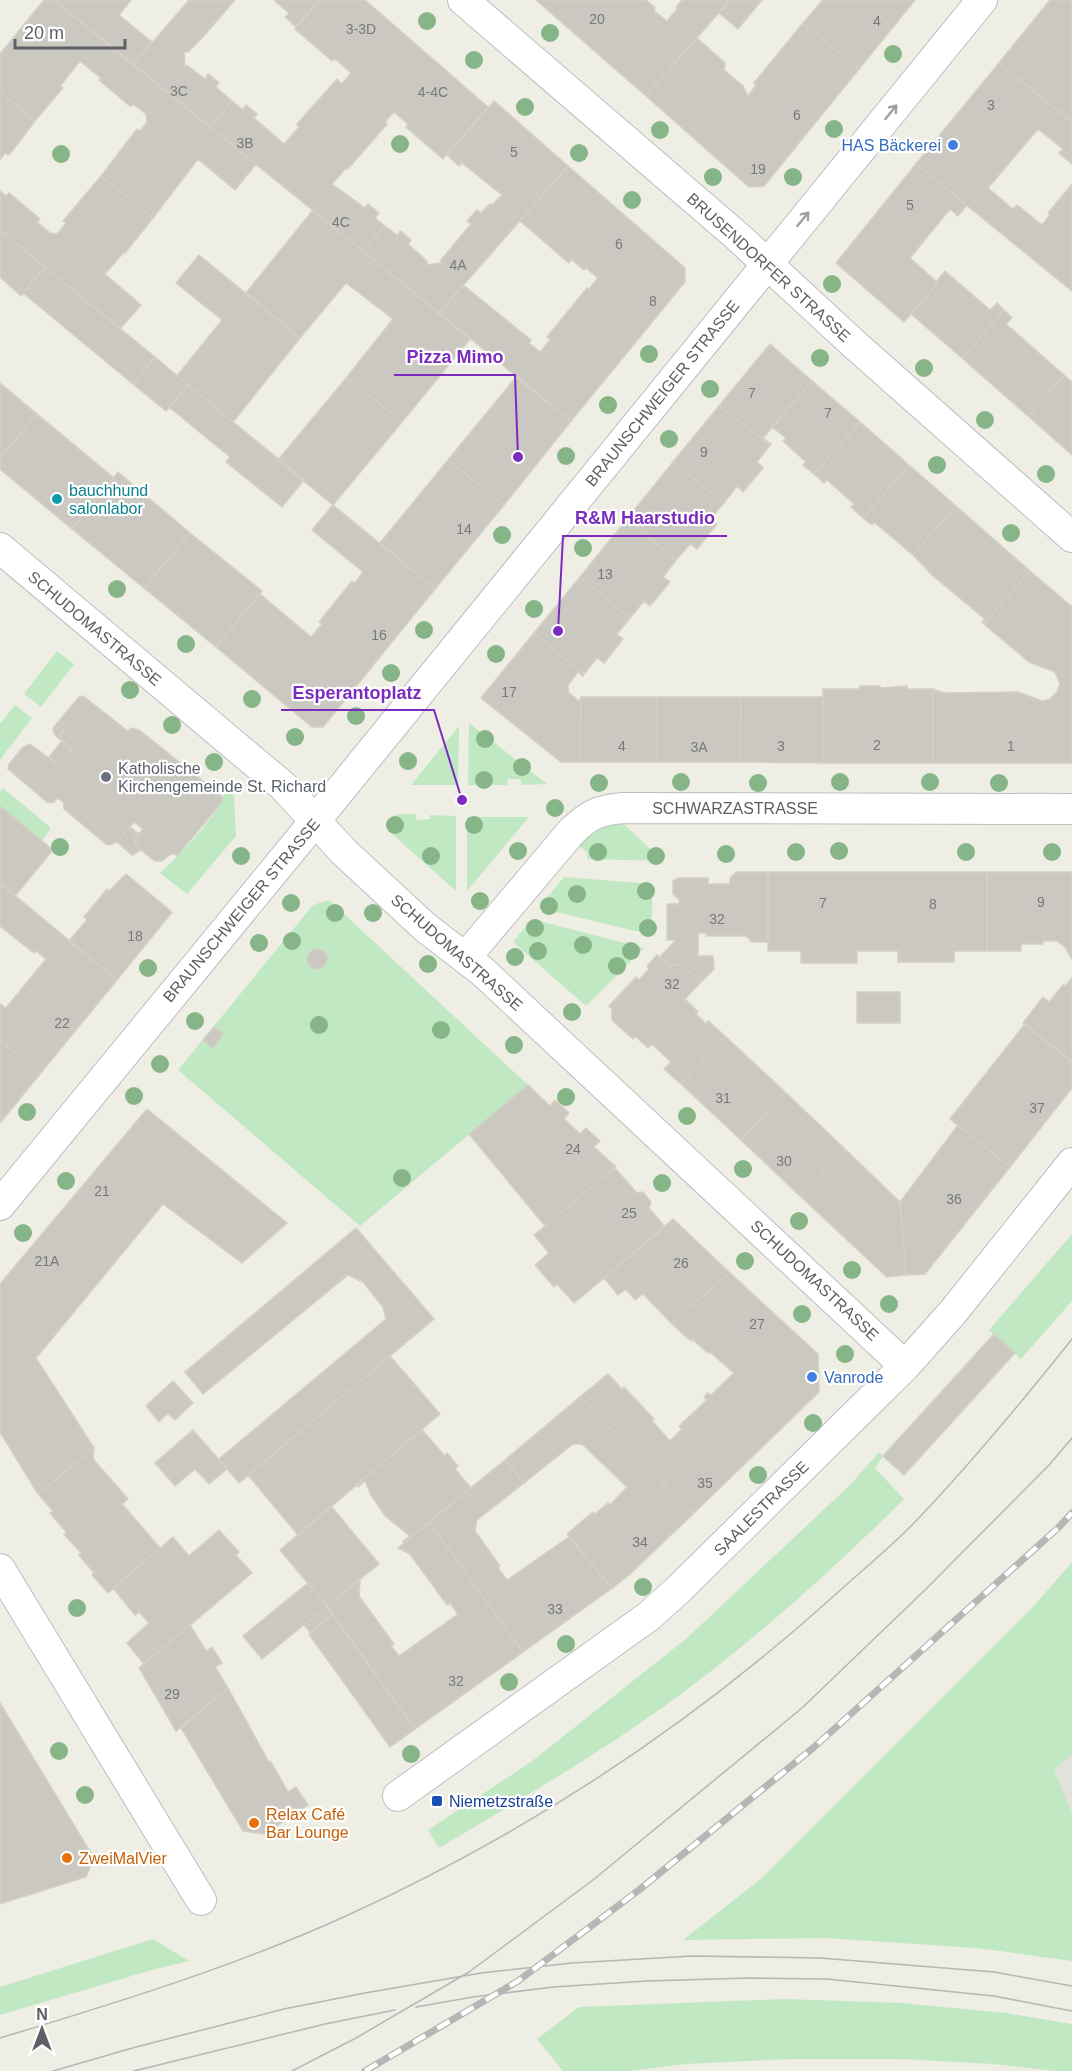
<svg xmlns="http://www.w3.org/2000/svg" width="1072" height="2071" font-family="Helvetica,sans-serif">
	<rect width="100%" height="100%" fill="#efeee4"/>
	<path fill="#e3e1dc" d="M1072,1754V1813L1054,1770Z"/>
	<path fill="#c0e8c3" d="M57,651L74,664L41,707L24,694Z
		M15,705L32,718L0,760V724Z
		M469,723L547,784L521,785V779H508L507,785H468Z
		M459,726L458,785H411Z
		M3,788L51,828L42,841L0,806V792Z
		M226,789L234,796L236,836L187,894L160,873C183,851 216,819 226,789Z
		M398,814H416V820L430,819V815L456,816V891L391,833L389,825L390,819Z
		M467,817H529L467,891Z
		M624,824L650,849H662V861L587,859L588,853L578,845C593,831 604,825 624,824Z
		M564,877L652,884V935L539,908Z
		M329,900L528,1085L360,1226L178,1070L313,905Z
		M532,919L644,948L586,1006L513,942Z
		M1072,1234V1301L1021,1359L989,1330Z
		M879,1452L883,1456L875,1468L904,1499C835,1568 760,1635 681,1694C604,1751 521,1799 439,1848L428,1830L531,1762L687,1638L850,1485Z
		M1072,1562V1754L1054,1770L1072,1813V1961L977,1948L824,1938L683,1940L762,1878L1033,1607Z
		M153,1939L189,1961L155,1969L0,2015V1987Z
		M785,1999L902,2003L1005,2013L1072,2024V2071H1055L993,2064L900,2059H790L686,2064L629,2071H563L537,2039L579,2007Z"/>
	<path fill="#cac8c1" stroke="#d4d0c2" stroke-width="1.5" d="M44,0H54L256,164L235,190L198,159L153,218L101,176L137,129L140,131L147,122L146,114L133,104L131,107L99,80L101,78L80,61L60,86L63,88L35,121L0,92V54Z
		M54,0H131L119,15L152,42L133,65Z
		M189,0H235L202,38L188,52H184L185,66H188L205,79L208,74L219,83L216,87L232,101L210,127L133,65Z
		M274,0H320L296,27L285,17L289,13Z
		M320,0H365L488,107L443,159L406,127L408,124L394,112L385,122L387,124L348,169L346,168L332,184L365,208L368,204L379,213L375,218L385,226L363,251L210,127L232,101L243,110L246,105L257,114L254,118L284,144L299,127L297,124L337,79L342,84L351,73L334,58L332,61L295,29Z
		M536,0H646L655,8L654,11L667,21L678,8L676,7L682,0H730L646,96Z
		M730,0H762L738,29L719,13Z
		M823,0H915L859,69L803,23Z
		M1050,0H1072V122L999,63Z
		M803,23L859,69L764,186L749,187L646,96L697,38L725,63L724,70L743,86L748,96L756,85L754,83Z
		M999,63L1072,122V164L1059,153L1063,149L1038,129L988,188L1013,209L1017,205L1042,225L1050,215L1048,213L1072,184V291L916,164Z
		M0,92L35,121L9,155L5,153L0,160Z
		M494,101L568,166L439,313L363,251L385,226L397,235L401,231L411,240L408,244L427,261V265L441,263V260L471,224L467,221L477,210L481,213L490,204L492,205L502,195L462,163L459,166L447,155Z
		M916,164L967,205L958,216L950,209L910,258L938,283L904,322L836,263Z
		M568,166L685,268V282L571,421L439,313L463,285L531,340L529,343L540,352L550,340L547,337L587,288L589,289L598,278L586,268L584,270L571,259L569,263L520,221Z
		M101,176L153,218L125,253L124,252L105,274L141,305L120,329L0,230V191L6,196L9,193L40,219L37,222L50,233L57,234L66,223L63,221Z
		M313,210L470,339L402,422L347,377L393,319L346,283L300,338L246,293Z
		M0,230L45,267L21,296L0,277Z
		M199,255L300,338L233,422L177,376L222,320L176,283Z
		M45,267L155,357L133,384L23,293Z
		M945,271L990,310L997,303L1004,310L962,358L911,314L938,283L936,282Z
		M1004,310L1012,318L1006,324L1064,375L1028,416L962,358Z
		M770,344L812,381L763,438L771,444L770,445L719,406Z
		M155,357L188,385L166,411L133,384Z
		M1064,375L1072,382V455L1028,416Z
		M347,377L402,422L333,505L278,460Z
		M516,377L571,421L504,505L448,460Z
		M812,381L860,422L814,474L803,465L806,462L783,441L786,438L772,427Z
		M0,383L37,414L0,458Z
		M188,385L304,480L282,507L226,462L230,457L169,407Z
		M719,406L770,445L757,462L763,468L743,492L737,486L724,503L673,462Z
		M37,414L114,478L72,529L0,469V458Z
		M860,422L909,465L863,518L851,507L854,504L827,480L824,483L814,474Z
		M448,460L504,505L435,589L380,543Z
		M673,462L724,503L710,519L717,524L697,549L690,544L676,560L627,519Z
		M909,465L956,506L913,555L874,522L872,525L863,518Z
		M118,472L190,533L144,588L72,529Z
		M333,505L435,589L323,727H312L216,647L260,594L311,637L322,624L319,622L352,581L355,583L363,572L312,530Z
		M956,506L1030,571L984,624L982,622L985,619L932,575L913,555Z
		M627,519L676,560L663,577L670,582L650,606L644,601L630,618L580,577Z
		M190,533L262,591L216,647L144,588Z
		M1030,571L1072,607V763H933V689L944,693L1018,692L1042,701L1050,699L1057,692L1060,684L1055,672L1029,662L984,624Z
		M580,577L630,618L617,634L623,639L604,663L597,658L584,674L534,633Z
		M534,633L584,674L583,676L578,672L568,685V692L579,701L581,697L580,762H561L481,698Z
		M860,686H880V688L907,686V689H933V763H824L823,689H860Z
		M83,696L128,731L131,728L139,730L222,796V802L178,855L171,854L162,861H155L136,846L135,838L143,829L134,822L117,842L109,845L106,844L64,809V803L58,798L53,803L47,802L8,769L9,764L23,747L30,744L57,764L72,749L60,738L61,733L66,727L62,724L57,728L54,727L79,697Z
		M581,697H657V762H580Z
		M657,697H741L740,762H657Z
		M741,697H823L824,763L740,762Z
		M62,724L66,727L60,736L62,741L55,735L53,730L54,727L57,728Z
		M62,741L72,749L57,764L49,757Z
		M0,806L53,850L15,896L0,883Z
		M130,827L139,834L134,841L136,846L141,850L132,855L117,842Z
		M736,872H768V942H752L746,936H706V933H698V956H713L714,969L701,982L681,964L671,966L660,957L674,942V940H667V904H679V898H677L673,894V881L678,878H708V884H730V878Z
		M768,872H987V951H954V962H898V951H857V963H801V951H768Z
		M987,872H1072V959L1065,947L1057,941H1043V944H1021V951H987Z
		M126,874L172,912L117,980L69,941L87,920L84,917L107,889L109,891Z
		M0,883L117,980L40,1074L0,1040V1004L6,1008L46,959L36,951L34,953L0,926Z
		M307 959a10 10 0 1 1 20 0a10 10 0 1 1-20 0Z
		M657,955L671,966L681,964L701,982L685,999L698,1012L696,1014L706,1024L708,1021L725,1036L681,1084L664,1069L671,1062L652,1044L648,1048L635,1036L633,1039L612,1020V1009L609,1006L636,977L639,980L649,969L647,966Z
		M1072,978V1062L1023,1023L1043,997L1049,1002L1063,985L1065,986Z
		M857,992H900V1023H857Z
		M1025,1024L1072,1062V1088L1010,1167L950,1119Z
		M214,1027L223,1034L213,1048L203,1040Z
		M725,1036L785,1092L741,1140L681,1084Z
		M0,1040L40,1074L0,1123Z
		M528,1085L550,1106L555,1100L569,1113L564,1119L580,1134L586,1128L600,1141L594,1147L616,1167L545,1226L469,1134Z
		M785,1092L845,1149L800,1196L741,1140Z
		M147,1109L287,1223L242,1263L163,1204L36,1358L94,1448L38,1494L0,1432V1284Z
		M958,1125L1010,1167L925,1274L906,1275L900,1202Z
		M845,1149L900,1202L906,1275L887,1277L800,1196Z
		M615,1168L637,1193L643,1192L651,1202L649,1208L665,1227L574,1303L557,1284L554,1287L535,1265L549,1253L534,1235Z
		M673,1219L730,1273L671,1323L643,1294L635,1300L626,1289L618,1295L604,1278Z
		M356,1228L434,1319L239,1483L219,1459L386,1319L383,1307L363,1282L348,1275L203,1394L185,1372Z
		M730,1273L818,1354L819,1392L693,1514L580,1397L608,1374L622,1389L624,1387L654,1419L652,1421L670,1441L682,1429L679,1426L707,1400L704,1397L708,1393L711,1395L734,1373L710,1352L708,1353L692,1339L691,1341L671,1323Z
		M994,1334L1015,1353L904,1475L883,1456Z
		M390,1356L440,1414L298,1535L248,1475Z
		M173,1381L193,1403L175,1420L168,1413L159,1422L146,1406Z
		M580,1397L693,1514L628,1576L612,1588L567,1534L593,1512L595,1514L608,1503L610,1505L627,1487L582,1444H573L524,1483L505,1460Z
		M193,1430L227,1469L209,1484L195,1469L175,1486L155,1463Z
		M422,1430L445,1456L447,1453L458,1466L455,1469L471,1488L404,1543L403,1541L410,1536L385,1516L371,1495L365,1481L358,1487L356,1485Z
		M94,1448L93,1459L128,1499L122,1504L160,1548L108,1593L92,1575L94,1573L79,1555L81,1553L64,1534L67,1533L50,1513L53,1511L38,1494Z
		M505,1460L524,1483L477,1520L475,1531L500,1566L498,1568L507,1580L569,1537L612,1588L523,1652L429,1522Z
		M331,1506L379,1564L327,1606L280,1550Z
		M429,1522L523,1652L415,1729L327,1606L360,1579L359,1596L394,1644L391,1646L399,1656L458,1614L450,1603L447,1605L410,1554L398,1548Z
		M219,1530L239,1552L236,1555L252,1573L144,1664L127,1643L149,1623L139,1612L135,1615L113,1588L173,1537L189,1556Z
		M308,1583L327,1606L262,1659L243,1636Z
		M327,1606L332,1614L311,1633L304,1625Z
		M332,1614L415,1729L390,1747L309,1634Z
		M190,1625L206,1651L212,1647L222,1663L215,1667L228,1688L176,1731L139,1668Z
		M228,1688L270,1764L271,1762L288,1792L296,1787L308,1805L265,1834L243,1831L181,1728Z
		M0,1703L94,1858L86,1877L0,1904Z"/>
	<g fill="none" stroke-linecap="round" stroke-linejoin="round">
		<defs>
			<path id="street" d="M463,0L737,236L854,344L1072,537
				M0,548L283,786L344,852L426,928L482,971L905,1366
				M465,958L572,831C590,814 599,810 624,808L1072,809
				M0,1205L315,821L982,0
				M0,1569L201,1900
				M398,1796L649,1616L680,1588L905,1366L953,1312L1072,1163"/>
		</defs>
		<use href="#street" stroke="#bcbdc3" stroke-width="32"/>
		<use href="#street" stroke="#fff" stroke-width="30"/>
		<path stroke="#b5b6b6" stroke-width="1.5" d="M416,2007L473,1997L553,1987L647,1981L749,1978L827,1979L994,1996L1072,2011
			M0,2038C116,2003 236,1966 346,1916C526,1834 690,1726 836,1594C862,1570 890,1548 914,1523C970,1465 1021,1403 1072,1339
			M53,2071L136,2047L284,2009L365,1993L481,1973L572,1963L692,1956L820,1958L994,1972L1072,1986
			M134,2071L325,2024L395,2010
			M292,2071L356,2038L469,1972L593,1880L802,1708L926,1589L1050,1464L1072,1438"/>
		<defs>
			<path id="rail" d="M365,2071L518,1981L639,1890L813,1748L1058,1528L1072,1513"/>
		</defs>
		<use href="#rail" stroke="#b5b6b6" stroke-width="7"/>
		<use href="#rail" stroke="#fff" stroke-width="4.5" stroke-dasharray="14" stroke-linecap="butt"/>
	</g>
	<g fill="#86b588">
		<circle cx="427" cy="21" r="9"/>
		<circle cx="550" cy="33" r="9"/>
		<circle cx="893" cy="54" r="9"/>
		<circle cx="474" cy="60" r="9"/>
		<circle cx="525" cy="107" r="9"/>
		<circle cx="834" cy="129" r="9"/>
		<circle cx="660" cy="130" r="9"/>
		<circle cx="400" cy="144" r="9"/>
		<circle cx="579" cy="153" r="9"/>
		<circle cx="61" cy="154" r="9"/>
		<circle cx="713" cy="177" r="9"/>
		<circle cx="793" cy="177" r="9"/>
		<circle cx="632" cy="200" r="9"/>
		<circle cx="832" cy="284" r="9"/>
		<circle cx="649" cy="354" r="9"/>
		<circle cx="820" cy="358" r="9"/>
		<circle cx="924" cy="368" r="9"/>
		<circle cx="710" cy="389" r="9"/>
		<circle cx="608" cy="405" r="9"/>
		<circle cx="985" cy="420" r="9"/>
		<circle cx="669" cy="439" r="9"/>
		<circle cx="566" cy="456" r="9"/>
		<circle cx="937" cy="465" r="9"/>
		<circle cx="1046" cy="474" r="9"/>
		<circle cx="1011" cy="533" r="9"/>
		<circle cx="502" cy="535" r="9"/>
		<circle cx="583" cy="548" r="9"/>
		<circle cx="117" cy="589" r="9"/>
		<circle cx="534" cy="609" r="9"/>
		<circle cx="424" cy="630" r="9"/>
		<circle cx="186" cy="644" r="9"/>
		<circle cx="496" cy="654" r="9"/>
		<circle cx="391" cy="673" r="9"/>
		<circle cx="130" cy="690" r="9"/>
		<circle cx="252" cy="699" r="9"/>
		<circle cx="356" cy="716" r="9"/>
		<circle cx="172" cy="725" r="9"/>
		<circle cx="295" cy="737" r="9"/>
		<circle cx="485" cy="739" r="9"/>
		<circle cx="408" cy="761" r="9"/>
		<circle cx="214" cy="762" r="9"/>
		<circle cx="522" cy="767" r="9"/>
		<circle cx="484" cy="780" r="9"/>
		<circle cx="681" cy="782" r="9"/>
		<circle cx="840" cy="782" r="9"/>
		<circle cx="930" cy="782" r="9"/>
		<circle cx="599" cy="783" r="9"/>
		<circle cx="758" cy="783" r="9"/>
		<circle cx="999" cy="783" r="9"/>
		<circle cx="555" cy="808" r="9"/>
		<circle cx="395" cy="825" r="9"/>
		<circle cx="474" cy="825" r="9"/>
		<circle cx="60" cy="847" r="9"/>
		<circle cx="518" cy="851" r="9"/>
		<circle cx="839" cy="851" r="9"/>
		<circle cx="598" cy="852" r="9"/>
		<circle cx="796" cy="852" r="9"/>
		<circle cx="966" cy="852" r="9"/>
		<circle cx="1052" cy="852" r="9"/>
		<circle cx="726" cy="854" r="9"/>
		<circle cx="241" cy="856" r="9"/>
		<circle cx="431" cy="856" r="9"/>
		<circle cx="656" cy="856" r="9"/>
		<circle cx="646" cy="891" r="9"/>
		<circle cx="577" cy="894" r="9"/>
		<circle cx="480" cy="901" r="9"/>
		<circle cx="291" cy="903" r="9"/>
		<circle cx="549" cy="906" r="9"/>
		<circle cx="335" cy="913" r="9"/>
		<circle cx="373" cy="913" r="9"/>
		<circle cx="535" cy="928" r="9"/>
		<circle cx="648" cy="928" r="9"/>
		<circle cx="292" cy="941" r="9"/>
		<circle cx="259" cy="943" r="9"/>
		<circle cx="583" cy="945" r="9"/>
		<circle cx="538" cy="951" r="9"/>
		<circle cx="631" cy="951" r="9"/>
		<circle cx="515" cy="957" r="9"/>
		<circle cx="428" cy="964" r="9"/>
		<circle cx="617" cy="966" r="9"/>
		<circle cx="148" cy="968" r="9"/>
		<circle cx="572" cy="1012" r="9"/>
		<circle cx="195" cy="1021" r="9"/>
		<circle cx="319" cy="1025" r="9"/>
		<circle cx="441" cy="1030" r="9"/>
		<circle cx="514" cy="1045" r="9"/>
		<circle cx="160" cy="1064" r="9"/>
		<circle cx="134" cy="1096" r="9"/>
		<circle cx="566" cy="1097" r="9"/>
		<circle cx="27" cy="1112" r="9"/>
		<circle cx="687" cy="1116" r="9"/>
		<circle cx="743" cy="1169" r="9"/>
		<circle cx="402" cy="1178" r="9"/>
		<circle cx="66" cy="1181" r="9"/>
		<circle cx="662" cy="1183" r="9"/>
		<circle cx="799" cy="1221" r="9"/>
		<circle cx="23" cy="1233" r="9"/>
		<circle cx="745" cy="1261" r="9"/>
		<circle cx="852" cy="1270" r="9"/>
		<circle cx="889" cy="1304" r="9"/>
		<circle cx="802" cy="1314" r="9"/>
		<circle cx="845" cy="1354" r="9"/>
		<circle cx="813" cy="1423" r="9"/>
		<circle cx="758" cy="1475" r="9"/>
		<circle cx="643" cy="1587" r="9"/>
		<circle cx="77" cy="1608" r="9"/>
		<circle cx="566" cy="1644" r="9"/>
		<circle cx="509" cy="1682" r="9"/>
		<circle cx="59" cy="1751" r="9"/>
		<circle cx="411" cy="1754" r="9"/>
		<circle cx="85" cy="1795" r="9"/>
	</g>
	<defs><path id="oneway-shaft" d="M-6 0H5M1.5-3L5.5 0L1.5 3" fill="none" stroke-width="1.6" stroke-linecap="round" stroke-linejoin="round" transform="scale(1.5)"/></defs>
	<g stroke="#9d9fa3">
		<use href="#oneway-shaft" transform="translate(891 112) rotate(-51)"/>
		<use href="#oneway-shaft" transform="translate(803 219) rotate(-51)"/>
	</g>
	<g fill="#3f7fe0" stroke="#fff" stroke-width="2">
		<circle cx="953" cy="145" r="6"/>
		<circle cx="812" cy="1377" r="6"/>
	</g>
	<circle fill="#0f9aa8" stroke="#fff" stroke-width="2" cx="57" cy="499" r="6"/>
	<circle fill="#6b7280" stroke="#fff" stroke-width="2" cx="106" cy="777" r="6"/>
	<rect fill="#1a4fb4" stroke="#fff" stroke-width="2" x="431" y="1795" width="12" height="12" rx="3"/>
	<g fill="#e8710a" stroke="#fff" stroke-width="2">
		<circle cx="254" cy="1823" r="6"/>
		<circle cx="67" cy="1858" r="6"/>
	</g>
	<g text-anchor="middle" stroke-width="4.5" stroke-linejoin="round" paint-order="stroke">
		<g font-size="14" fill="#78797c">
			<text x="597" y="24">20</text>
			<text x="877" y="26">4</text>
			<text x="361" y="34">3-3D</text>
			<text x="179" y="96">3C</text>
			<text x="433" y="97">4-4C</text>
			<text x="991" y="110">3</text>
			<text x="797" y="120">6</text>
			<text x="245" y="148">3B</text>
			<text x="514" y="157">5</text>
			<text x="758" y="174">19</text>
			<text x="910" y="210">5</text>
			<text x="341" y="227">4C</text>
			<text x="619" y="249">6</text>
			<text x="458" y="270">4A</text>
			<text x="653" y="306">8</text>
			<text x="752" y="398">7</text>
			<text x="828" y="418">7</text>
			<text x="704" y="457">9</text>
			<text x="464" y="534">14</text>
			<text x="605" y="579">13</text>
			<text x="379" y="640">16</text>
			<text x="509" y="697">17</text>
			<text x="877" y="750">2</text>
			<text x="622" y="751">4</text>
			<text x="781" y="751">3</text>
			<text x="1011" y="751">1</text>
			<text x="699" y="752">3A</text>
			<text x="1041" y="907">9</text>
			<text x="823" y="908">7</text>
			<text x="933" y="909">8</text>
			<text x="717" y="924">32</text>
			<text x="135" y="941">18</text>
			<text x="672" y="989">32</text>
			<text x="62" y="1028">22</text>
			<text x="723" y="1103">31</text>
			<text x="1037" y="1113">37</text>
			<text x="573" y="1154">24</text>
			<text x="784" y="1166">30</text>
			<text x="102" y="1196">21</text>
			<text x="954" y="1204">36</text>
			<text x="629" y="1218">25</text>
			<text x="47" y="1266">21A</text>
			<text x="681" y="1268">26</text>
			<text x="757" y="1329">27</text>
			<text x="705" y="1488">35</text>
			<text x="640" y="1547">34</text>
			<text x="555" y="1614">33</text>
			<text x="456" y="1686">32</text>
			<text x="172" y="1699">29</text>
		</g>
		<g font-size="16" fill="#366cbe" stroke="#fff" text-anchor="end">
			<text x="941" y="151">HAS Bäckerei</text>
			<text x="824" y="1383" text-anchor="start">Vanrode</text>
		</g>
		<g font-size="16" fill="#5c5f65" stroke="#fff">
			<text transform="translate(769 267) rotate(42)" y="6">BRUSENDORFER STRASSE</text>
			<text transform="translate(662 393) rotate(-51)" y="6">BRAUNSCHWEIGER STRASSE</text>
			<text transform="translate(95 628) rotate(40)" y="6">SCHUDOMASTRASSE</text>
			<text x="735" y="814">SCHWARZASTRASSE</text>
			<text transform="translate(241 910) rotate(-50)" y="6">BRAUNSCHWEIGER STRASSE</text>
			<text transform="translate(457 952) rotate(41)" y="6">SCHUDOMASTRASSE</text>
			<text transform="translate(815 1280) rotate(43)" y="6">SCHUDOMASTRASSE</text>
			<text transform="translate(761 1508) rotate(-45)" y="6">SAALESTRASSE</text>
		</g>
		<g font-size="16" fill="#0d838f" stroke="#fff" text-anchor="start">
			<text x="69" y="496">bauchhund<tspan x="69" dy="18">salonlabor</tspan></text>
		</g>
		<g font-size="16" fill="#5b616d" stroke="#fff" text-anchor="start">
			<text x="118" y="774">Katholische<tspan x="118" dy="18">Kirchengemeinde St. Richard</tspan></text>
		</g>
		<g font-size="16" fill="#164399" stroke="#fff" text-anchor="start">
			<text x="449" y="1807">Niemetzstraße</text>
		</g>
		<g font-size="16" fill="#c56008" stroke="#fff" text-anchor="start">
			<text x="266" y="1820">Relax Café<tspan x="266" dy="18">Bar Lounge</tspan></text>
			<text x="79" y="1864">ZweiMalVier</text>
		</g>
	</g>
	<path fill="none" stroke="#7b2cbf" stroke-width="2" d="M518 457L515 375H394M558 631L563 536H727M462 800L434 710H281"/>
	<g fill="#7b2cbf" stroke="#fff" stroke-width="2">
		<circle cx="518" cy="457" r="6"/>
		<circle cx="558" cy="631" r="6"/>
		<circle cx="462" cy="800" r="6"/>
	</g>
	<g font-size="18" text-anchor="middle" font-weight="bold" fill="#7b2cbf" stroke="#fff" stroke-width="4.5" stroke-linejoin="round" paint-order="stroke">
		<text x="455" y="363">Pizza Mimo</text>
		<text x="645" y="524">R&amp;M Haarstudio</text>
		<text x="357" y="699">Esperantoplatz</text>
	</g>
	<g transform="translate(42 2029)" stroke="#ffffff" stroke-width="4.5" paint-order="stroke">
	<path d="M0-4.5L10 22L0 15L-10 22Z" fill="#5c5f65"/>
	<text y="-9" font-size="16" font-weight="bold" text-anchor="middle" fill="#5c5f65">N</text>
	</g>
	<path d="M15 39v9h110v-9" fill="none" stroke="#5c5f65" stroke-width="3"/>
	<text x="24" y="39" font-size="18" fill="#5c5f65" stroke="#ffffff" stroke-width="4.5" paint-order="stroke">20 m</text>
</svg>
